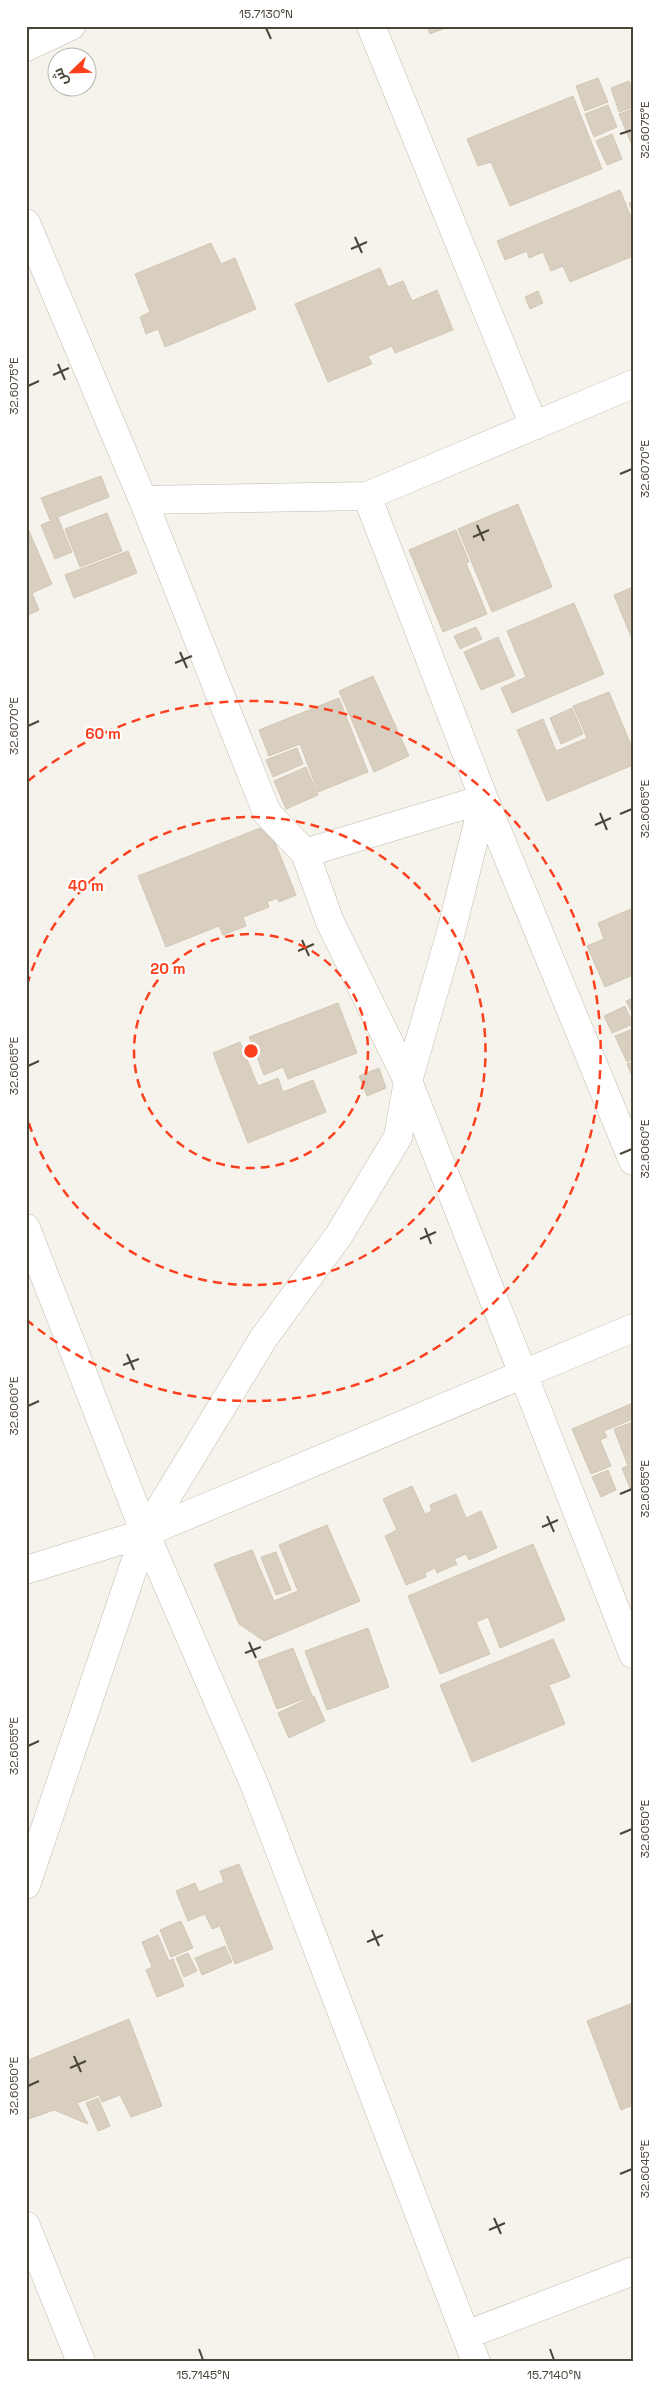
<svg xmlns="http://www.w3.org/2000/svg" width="659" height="2388" font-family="'Space Grotesk',Cairo,sans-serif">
	<rect width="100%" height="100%" fill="#f6f3ec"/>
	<path fill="#d8cfc1" stroke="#d3c7b4" d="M427,26H450L430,34Z
		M598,78L608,102L585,111L576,86Z
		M629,81L633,90V107L619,112L611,88Z
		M573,96L602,169L510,206L491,162L478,166L467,139Z
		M608,105L617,127L594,137L585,114Z
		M633,109V143H631L619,114Z
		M612,134L622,159L607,165L596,141Z
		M620,190L633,222V256L570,282L563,266L551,271L543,252L529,258L527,251L505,260L497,241Z
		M633,202V213L629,203Z
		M211,243L221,264L235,258L256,309L165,347L158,329L146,334L140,317L150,312L135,274Z
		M380,268L388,287L403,281L412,301L437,290L453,330L395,353L392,346L368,356L372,364L328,382L295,304Z
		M538,291L543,303L530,309L525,297Z
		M101,476L109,497L50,520L41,498Z
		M518,504L552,587L492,612L458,529Z
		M107,513L122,551L80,567L65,529Z
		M58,518L72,552L55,559L41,525Z
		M26,524L52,584L32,593L39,610L26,616Z
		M456,530L469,562L466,563L487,614L443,632L409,550Z
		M128,551L137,573L74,598L65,575Z
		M633,587V641L614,595Z
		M574,603L604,674L512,713L501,688L526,677L507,631Z
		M476,627L482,639L460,649L454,636Z
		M498,637L515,676L481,690L464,652Z
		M373,676L409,756L374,772L339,691Z
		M609,692L633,750V765L547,801L517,730L543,719L556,751L587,738L573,706Z
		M339,698L368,772L318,792L300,744L269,756L259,730Z
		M572,708L583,734L561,744L550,718Z
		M297,748L303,764L273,777L266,760Z
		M306,767L318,795L286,809L274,781Z
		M268,825L296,895L279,902L277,898L267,902L269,907L243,917L246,926L223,935L219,926L166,947L138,876Z
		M633,908V975L605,987L587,946L604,939L598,923Z
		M633,998V1015L626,1001Z
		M338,1003L357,1053L288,1079L283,1067L264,1075L249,1037Z
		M625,1006L633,1024L612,1033L604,1016Z
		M633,1029V1059L627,1062L615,1036Z
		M240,1042L258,1086L278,1078L283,1092L313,1080L326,1112L248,1143L213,1053Z
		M633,1062V1078L627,1064Z
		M379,1068L386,1088L367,1096L359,1076Z
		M633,1403V1419L604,1431L607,1437L600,1440L611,1466L591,1474L572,1429Z
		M633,1422V1496L622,1468L628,1466L614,1429Z
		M608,1470L616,1490L601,1497L592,1477Z
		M412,1486L425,1514L432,1511L430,1505L456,1494L466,1518L481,1511L497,1548L469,1560L466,1554L454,1559L457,1564L437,1573L435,1568L425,1573L426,1577L406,1585L385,1536L397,1530L383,1499Z
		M327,1525L360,1601L264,1641L239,1624L214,1564L252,1550L274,1601L298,1591L279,1545Z
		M533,1544L565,1620L500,1648L488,1617L476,1622L490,1654L440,1674L408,1596Z
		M276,1552L291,1590L276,1595L261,1557Z
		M368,1628L389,1687L327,1710L305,1651Z
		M553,1639L570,1677L549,1685L565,1724L472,1762L440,1685Z
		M293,1648L312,1696L277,1709L258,1661Z
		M314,1696L325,1721L289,1738L278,1713Z
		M239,1864L273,1949L235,1964L220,1926L212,1929L205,1914L188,1921L176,1891L195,1883L199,1892L224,1882L220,1871Z
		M181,1921L193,1948L171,1957L160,1930Z
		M158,1935L169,1961L173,1959L184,1986L157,1997L146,1970L152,1967L142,1942Z
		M225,1946L232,1962L202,1975L195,1958Z
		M188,1953L197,1971L184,1977L176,1958Z
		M633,2003V2105L621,2110L587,2021Z
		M129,2019L162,2106L131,2117L120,2095L102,2102L99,2095L77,2103L88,2124L54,2110L26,2120V2061Z
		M98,2098L110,2126L98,2131L86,2103Z"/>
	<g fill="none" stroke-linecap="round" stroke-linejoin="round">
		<defs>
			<path id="minor" d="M371,26L534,426
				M26,47L71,26
				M26,223L143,500L267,813L305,853L330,922L408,1081L633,1654
				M367,496L484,799L633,1161
				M143,500L367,496L633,384
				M305,853L484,799
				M26,1228L145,1533L255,1786L476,2362
				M26,1570L145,1533L633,1328
				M26,1885L145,1533L263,1339L339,1235L398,1137L408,1081L451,932L484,799
				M26,2226L81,2362
				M466,2335L633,2271"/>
		</defs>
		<use href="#minor" stroke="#c2bbae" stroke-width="29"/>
		<use href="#minor" stroke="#fff" stroke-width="28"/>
	</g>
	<path fill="none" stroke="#4b4439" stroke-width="2" d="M266,28L271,39M620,134L632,130M355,237L362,253M351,249L367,242M58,364L65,380M53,375L69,368M28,386L39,381M620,474L632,469M477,525L484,541M473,537L489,530M180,652L187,668M175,663L192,656M28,726L39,721M600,813L607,830M620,814L632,809M595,825L611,818M302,940L309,956M298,951L314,944M28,1066L39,1061M620,1154L632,1149M425,1228L431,1244M420,1239L436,1232M127,1354L134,1370M123,1365L139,1359M28,1406L39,1401M620,1494L632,1489M547,1516L554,1532M542,1527L558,1520M249,1642L256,1658M245,1653L261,1647M28,1746L39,1741M620,1834L632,1829M372,1930L379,1946M367,1942L383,1935M74,2056L81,2072M70,2068L86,2061M28,2086L39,2081M620,2174L632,2169M494,2218L501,2234M489,2230L505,2223M199,2349L203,2360M550,2349L554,2360"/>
	<g fill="none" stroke="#fc3f1d" stroke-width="2.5" stroke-dasharray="9 6">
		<circle cx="251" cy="1051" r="117"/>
		<path d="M27 985A234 234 0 1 1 27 1117"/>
		<path d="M28 781A350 350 0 1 1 28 1321"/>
	</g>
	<circle cx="251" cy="1051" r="8" fill="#fc3f1d" stroke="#fff" stroke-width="2.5"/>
	<g font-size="15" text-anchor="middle" font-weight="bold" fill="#fc3f1d" stroke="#fff" stroke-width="4" stroke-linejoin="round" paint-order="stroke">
		<text x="103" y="739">60 m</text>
		<text x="86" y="891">40 m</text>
		<text x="168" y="974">20 m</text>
	</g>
	<rect width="659" height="2388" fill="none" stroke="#ffffff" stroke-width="55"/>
	<g transform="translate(72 72) rotate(247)"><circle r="24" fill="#ffffff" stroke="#b7b4b0"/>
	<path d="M0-4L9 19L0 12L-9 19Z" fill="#fc3f1d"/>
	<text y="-8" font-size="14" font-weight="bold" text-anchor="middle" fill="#4b4439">ش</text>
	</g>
	<rect x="28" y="28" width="604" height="2332" fill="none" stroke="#4b4439" stroke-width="2"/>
	<g font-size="12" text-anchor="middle" fill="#4b4439">
		<text x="266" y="18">15.7130°N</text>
		<text transform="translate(645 130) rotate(-90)" y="4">32.6075°E</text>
		<text transform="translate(14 386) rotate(-90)" y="4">32.6075°E</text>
		<text transform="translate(645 469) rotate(-90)" y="4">32.6070°E</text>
		<text transform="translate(14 726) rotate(-90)" y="4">32.6070°E</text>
		<text transform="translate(645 809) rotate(-90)" y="4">32.6065°E</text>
		<text transform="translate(14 1066) rotate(-90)" y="4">32.6065°E</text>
		<text transform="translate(645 1149) rotate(-90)" y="4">32.6060°E</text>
		<text transform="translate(14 1406) rotate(-90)" y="4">32.6060°E</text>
		<text transform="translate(645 1489) rotate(-90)" y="4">32.6055°E</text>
		<text transform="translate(14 1746) rotate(-90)" y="4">32.6055°E</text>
		<text transform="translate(645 1829) rotate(-90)" y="4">32.6050°E</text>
		<text transform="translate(14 2086) rotate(-90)" y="4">32.6050°E</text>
		<text transform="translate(645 2169) rotate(-90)" y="4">32.6045°E</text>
		<text x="203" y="2379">15.7145°N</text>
		<text x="554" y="2379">15.7140°N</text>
	</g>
</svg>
